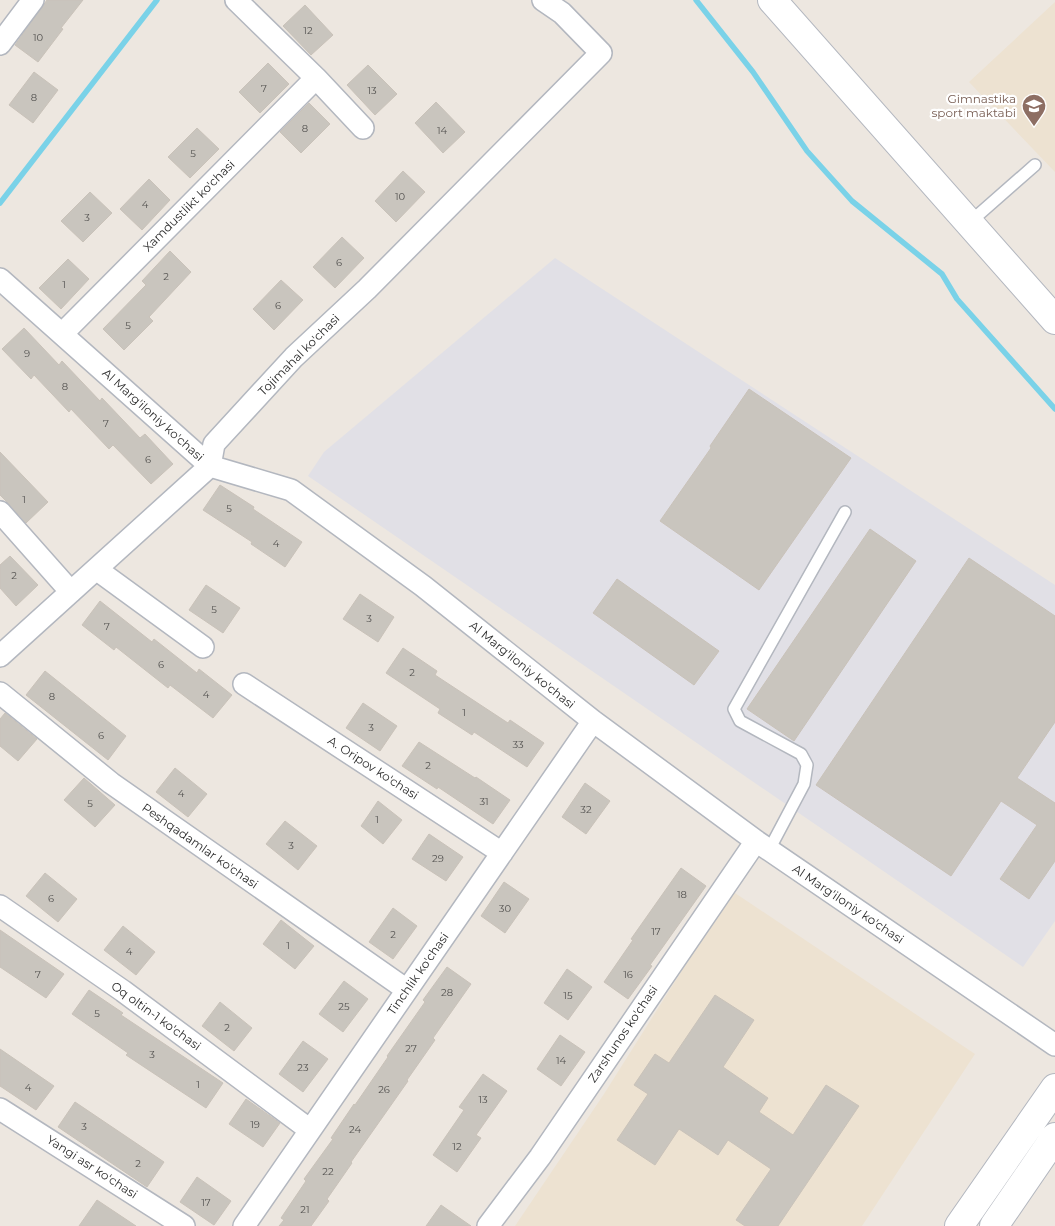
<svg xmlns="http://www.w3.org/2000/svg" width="1055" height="1226" font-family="Montserrat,sans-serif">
	<rect width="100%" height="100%" fill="#ede7e0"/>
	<path fill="#e1e0e6" d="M555,258L1055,585V921L1023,967L308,476L324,452Z"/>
	<path fill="#ede2d1" d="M1055,2V172L969,82Z
		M732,891L975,1054L862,1226H515L604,1094Z"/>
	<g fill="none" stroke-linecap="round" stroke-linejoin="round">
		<path stroke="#7ad2e8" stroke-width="5.5" d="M696,0L753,72L807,151L852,201L942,274L957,299L1055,409
			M0,203L157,0"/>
	</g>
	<path fill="#c9c5be" stroke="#c9c2b9" d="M47,0H83L61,28L63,29L38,62L15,45Z
		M305,5L333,35L311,55L283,26Z
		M268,63L289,84L260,113L239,92Z
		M368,65L397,94L375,115L347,85Z
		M34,72L58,90L33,123L9,105Z
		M436,102L465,132L443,153L415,123Z
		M309,103L330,124L301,153L280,132Z
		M197,128L219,149L190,178L168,157Z
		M403,171L425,192L396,222L375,201Z
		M149,179L170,200L142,230L120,209Z
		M90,192L112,213L83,242L61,221Z
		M342,237L364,258L335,288L313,267Z
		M170,251L191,272L149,317L153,321L124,350L103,329L146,285L142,281Z
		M68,259L89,279L61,309L39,288Z
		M281,280L303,300L274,330L253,309Z
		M24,328L59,365L62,361L100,401L102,398L140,438L145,434L173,464L151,484L113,445L109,449L71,409L69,412L34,375L31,379L2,349Z
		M749,389L851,458L759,590L660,521L711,448L710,446Z
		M0,452L48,502L26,523L9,504L0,495Z
		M220,485L254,507L253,509L302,542L285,567L251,544L252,542L203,510Z
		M870,529L916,561L794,741L747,709Z
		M10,556L38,585L16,606L0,588V565Z
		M969,558L1055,616V722L1017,778L1055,803V861L1029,899L1000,879L1037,825L1001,801L951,876L816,785Z
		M617,579L719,651L694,685L593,613Z
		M206,585L240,608L223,633L189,610Z
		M360,594L394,617L378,642L343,619Z
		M100,601L152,642L154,639L197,673L199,669L232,695L213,718L170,685L168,688L116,647L114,650L82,625Z
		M403,648L437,671L435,675L508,723L510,720L544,743L527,767L474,732L472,735L438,713L440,709L386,673Z
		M45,671L126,736L108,760L26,695Z
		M363,703L397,726L380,751L346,728Z
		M5,713L37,739L18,761L0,746V719Z
		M419,742L475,778L476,777L510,800L493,824L438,787L437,789L402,766Z
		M175,768L207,794L188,817L156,792Z
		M84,778L115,805L95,827L64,800Z
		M585,783L610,801L586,834L562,817Z
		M378,801L402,820L383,844L361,826Z
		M285,821L317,846L298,870L266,844Z
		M429,834L463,857L446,881L412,859Z
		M681,868L706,886L650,965L652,966L628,999L604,982L633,940L631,939Z
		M45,873L77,899L58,922L26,896Z
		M504,882L529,899L505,933L481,916Z
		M393,908L417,926L393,959L369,942Z
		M281,920L314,946L295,969L263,944Z
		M123,926L155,952L136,975L104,950Z
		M0,930L64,974L46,998L0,967Z
		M447,967L471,984L433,1038L435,1040L407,1080L408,1081L351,1162L352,1163L327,1199L329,1201L311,1226H279L284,1220L281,1218L306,1181L304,1179L333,1139L331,1138L354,1104L355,1105L388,1057L387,1056L425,1002L423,1000Z
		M567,969L592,987L568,1020L544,1003Z
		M344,981L368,999L343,1032L319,1014Z
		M89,990L123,1013L121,1015L223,1083L206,1108L126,1055L128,1053L72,1014Z
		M715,995L754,1020L723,1067L768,1098L759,1112L793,1135L826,1085L859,1106L778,1226H745L736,1220L771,1169L728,1140L718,1155L679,1129L655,1165L617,1140L648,1094L634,1085L655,1054L669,1063Z
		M220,1002L252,1028L234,1051L202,1026Z
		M560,1035L585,1052L561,1086L537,1069Z
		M303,1041L328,1059L303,1092L279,1074Z
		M0,1049L54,1086L36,1110L0,1086Z
		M483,1074L507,1091L476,1135L481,1138L457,1172L433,1155L464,1110L459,1107Z
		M246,1099L280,1123L263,1147L229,1124Z
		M75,1102L164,1162L147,1187L58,1127Z
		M197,1177L231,1201L214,1225L180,1202Z
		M97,1200L136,1226H79Z
		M441,1205L471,1226H426Z"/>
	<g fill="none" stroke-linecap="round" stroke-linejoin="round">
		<defs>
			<path id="service" d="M969,223L1035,165
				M769,850L804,784L807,765L801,754L740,721L734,709L845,512"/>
			<path id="minor" d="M236,0L316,78L363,128
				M0,44L33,0
				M0,279L210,466L291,490L423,586L593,721L756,841L1055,1045
				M62,334L316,78
				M0,512L71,592
				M96,569L203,647
				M0,656L210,466L214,444L294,357L367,289L601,53L562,13L543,0
				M244,684L502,853
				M0,693L111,783L407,990
				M0,906L123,991L310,1130
				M0,1109L184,1226
				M244,1226L593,721
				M488,1226L540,1157L756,841"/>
			<path id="secondary" d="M772,0L1055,320
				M959,1226L1055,1088
				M994,1226L1055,1137"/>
		</defs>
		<use href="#service" stroke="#b3b7bf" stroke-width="14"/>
		<use href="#minor" stroke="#b3b7bf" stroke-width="24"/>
		<use href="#secondary" stroke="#b3b7bf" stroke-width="30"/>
		<use href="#service" stroke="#fff" stroke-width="11"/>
		<use href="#minor" stroke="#fff" stroke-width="21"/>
		<use href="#secondary" stroke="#fff" stroke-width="28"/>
	</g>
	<defs>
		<symbol id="school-pin" viewBox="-11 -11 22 30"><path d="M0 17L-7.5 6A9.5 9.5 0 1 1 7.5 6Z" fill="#8d6e63" stroke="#fff"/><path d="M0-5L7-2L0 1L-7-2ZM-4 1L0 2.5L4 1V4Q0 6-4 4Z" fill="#fff"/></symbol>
	</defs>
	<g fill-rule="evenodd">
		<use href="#school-pin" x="1020" y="92" width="28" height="38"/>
	</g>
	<g text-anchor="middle" stroke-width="4.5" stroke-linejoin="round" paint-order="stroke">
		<g font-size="10" fill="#545351">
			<text x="308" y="34">12</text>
			<text x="38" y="41">10</text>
			<text x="264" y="92">7</text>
			<text x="372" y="94">13</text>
			<text x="34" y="101">8</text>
			<text x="305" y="132">8</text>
			<text x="442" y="134">14</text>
			<text x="193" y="157">5</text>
			<text x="400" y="200">10</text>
			<text x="145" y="208">4</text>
			<text x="87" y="221">3</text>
			<text x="339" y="266">6</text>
			<text x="166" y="280">2</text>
			<text x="64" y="288">1</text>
			<text x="278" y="309">6</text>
			<text x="128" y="329">5</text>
			<text x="27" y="357">9</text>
			<text x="65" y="390">8</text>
			<text x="106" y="427">7</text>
			<text x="148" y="463">6</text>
			<text x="24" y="503">1</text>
			<text x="229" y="512">5</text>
			<text x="276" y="547">4</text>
			<text x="14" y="579">2</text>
			<text x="214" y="613">5</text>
			<text x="369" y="622">3</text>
			<text x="107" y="630">7</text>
			<text x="161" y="668">6</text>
			<text x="412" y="676">2</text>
			<text x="206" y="698">4</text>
			<text x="52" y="700">8</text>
			<text x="464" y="716">1</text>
			<text x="371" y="731">3</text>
			<text x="101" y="739">6</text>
			<text x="518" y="748">33</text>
			<text x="428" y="769">2</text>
			<text x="181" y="797">4</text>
			<text x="484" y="805">31</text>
			<text x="90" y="807">5</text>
			<text x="586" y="813">32</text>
			<text x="377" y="823">1</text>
			<text x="291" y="849">3</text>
			<text x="438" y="862">29</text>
			<text x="682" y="898">18</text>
			<text x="51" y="902">6</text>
			<text x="505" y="912">30</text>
			<text x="656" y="935">17</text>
			<text x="393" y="938">2</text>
			<text x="288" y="949">1</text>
			<text x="129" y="955">4</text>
			<text x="38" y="978">7</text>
			<text x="628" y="978">16</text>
			<text x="447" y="996">28</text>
			<text x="568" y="999">15</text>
			<text x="344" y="1010">25</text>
			<text x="97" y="1017">5</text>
			<text x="227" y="1031">2</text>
			<text x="411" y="1052">27</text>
			<text x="152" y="1058">3</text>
			<text x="561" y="1064">14</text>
			<text x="303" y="1071">23</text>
			<text x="198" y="1088">1</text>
			<text x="28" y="1091">4</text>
			<text x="384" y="1093">26</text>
			<text x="483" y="1103">13</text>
			<text x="255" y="1128">19</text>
			<text x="84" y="1130">3</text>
			<text x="355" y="1133">24</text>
			<text x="457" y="1150">12</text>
			<text x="138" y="1167">2</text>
			<text x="328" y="1175">22</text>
			<text x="206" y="1206">17</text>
			<text x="305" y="1213">21</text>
		</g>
		<g font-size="12" fill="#785e54" stroke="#fff" text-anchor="end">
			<text x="1016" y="103">Gimnastika<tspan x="1016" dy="14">sport maktabi</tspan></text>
		</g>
		<g font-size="12" fill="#2d2d2d" stroke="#fff">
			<text transform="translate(189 206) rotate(-45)" y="4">Xamdustlikt ko'chasi</text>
			<text transform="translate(299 355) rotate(-45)" y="4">Tojimahal ko'chasi</text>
			<text transform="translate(153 415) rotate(42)" y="4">Al Marg'iloniy ko'chasi</text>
			<text transform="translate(522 665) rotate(39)" y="4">Al Marg'iloniy ko'chasi</text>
			<text transform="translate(373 768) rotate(33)" y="4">A. Oripov ko'chasi</text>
			<text transform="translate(200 846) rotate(35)" y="4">Peshqadamlar ko'chasi</text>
			<text transform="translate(848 904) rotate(34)" y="4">Al Marg'iloniy ko'chasi</text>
			<text transform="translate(418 974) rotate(-55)" y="4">Tinchlik ko'chasi</text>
			<text transform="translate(156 1016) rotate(36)" y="4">Oq oltin-1 ko'chasi</text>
			<text transform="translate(623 1034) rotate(-56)" y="4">Zarshunos ko'chasi</text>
			<text transform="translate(92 1167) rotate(33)" y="4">Yangi asr ko'chasi</text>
		</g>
	</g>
</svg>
